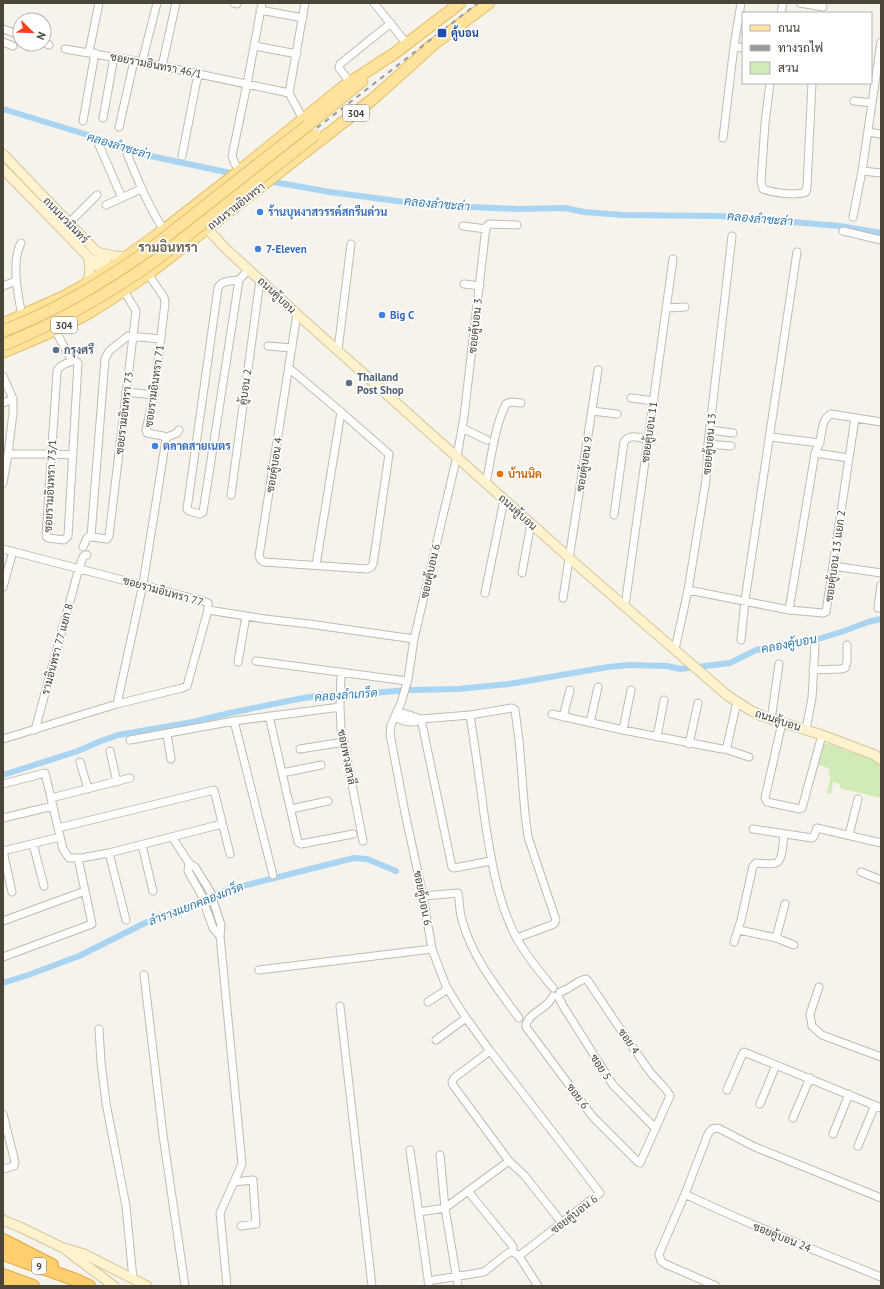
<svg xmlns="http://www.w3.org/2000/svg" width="884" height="1289" font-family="'PT Sans',Sarabun,sans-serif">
	<rect width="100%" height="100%" fill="#f6f3ec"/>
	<path fill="#d2eab5" d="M821,743L831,745L874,760L881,764V798L843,789L840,788V784L833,782L831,794L827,793L831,776L828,775L830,769L817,764Z"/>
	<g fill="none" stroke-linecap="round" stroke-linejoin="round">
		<path stroke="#a9d4f2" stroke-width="6" d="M3,109L88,135L141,154L259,179
			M268,181L330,192L427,205L518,209L565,208L584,212L623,215L718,216L840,226L881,233
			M3,775L78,751L101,741L118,735L193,722L230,713L298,699L323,695H346L410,690L458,689L509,684L608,667L630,665L667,666L680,669L730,663L756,650L815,640L844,631L868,622L881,619
			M3,983L31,974L79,956L147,922L227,890L354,858L367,859L396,871"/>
		<defs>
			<path id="minor" d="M234,3L237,4
				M374,3L407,44
				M800,3L823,7
				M260,10L303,18
				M781,13L783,3
				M3,29L20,35
				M3,42L13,46
				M44,43L49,45
				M255,46L297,54
				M734,46L743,48
				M65,49L142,62L289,93
				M89,52L99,3
				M142,62L157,3
				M162,66L176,3
				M350,82L339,68L340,64L391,23
				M770,83L765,123L761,182L763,189C773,193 795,196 806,192L807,187L812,83
				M854,101L872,103
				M103,118L114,57
				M303,119L289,93L305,3
				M83,121L95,53
				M119,127L134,61
				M868,132L881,134
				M723,138L734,46L741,3
				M99,145L122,198
				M127,154C138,180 148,206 164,230
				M182,156L198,74
				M241,170L235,164L232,156L247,84L262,3
				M862,171L881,173
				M106,205L141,189
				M853,217L862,171L881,42
				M69,223L97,195
				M517,225L489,224L486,227L464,417L457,456L414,639L408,679L401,703L391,725L390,734L405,813L423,896L432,949L446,986L464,1015L490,1051L600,1193L519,1256
				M463,226L486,229
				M843,231L881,240
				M21,243C11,261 18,296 22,316
				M239,280C231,281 221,280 218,288L187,509L189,511L200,514L203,512L239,280L249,269
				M464,284L480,286
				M3,286L16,281
				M666,308L685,307
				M55,330L72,361H76L78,363L68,536L64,540L48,538L46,536L57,372C59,365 65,364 72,361
				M268,346L292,348
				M338,350L351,244
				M289,368L341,412L389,454L373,564L371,567L367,569L264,562L261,560L259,556L297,314
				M3,376L13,399V413L8,454L3,483
				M126,392L154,395
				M631,398L654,401
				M3,403L13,399
				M592,411L617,414
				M462,428L487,440
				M710,430L733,433
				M770,437L820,443
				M165,438L177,433L179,430
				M708,444L731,446
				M815,453L849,458
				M8,454H51L72,455
				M486,483C491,460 495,424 506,404L511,402L521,403
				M231,495L260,280
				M614,515L624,442C630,433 640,438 648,440
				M91,536L92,537L107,539L109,536L136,311L135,309L124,291
				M83,547L87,538L91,536L105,359L109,351L128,336L161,339
				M3,549L203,601L208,603V610L265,619L309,624L414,639
				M316,565L341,412
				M833,566L881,573
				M522,573L531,523
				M3,587L13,551
				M688,590L789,610L823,613L826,612L855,418
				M485,593L504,500
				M563,598L598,370
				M625,606L673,259
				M878,608L881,585
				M789,610L815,453C816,450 818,447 819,444C823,433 820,421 831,414L881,422
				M741,640L745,600L797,252
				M675,649L688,590L706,480L708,444L732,236
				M256,661L407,681
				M238,662L246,616
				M813,670L840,669L845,668L847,662V645
				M341,672L340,707L341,728L363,841
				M117,704L143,584L166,439L163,436L147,433L146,430L154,395L165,303L164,297L148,274
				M397,711L421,719
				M552,714L623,730L722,749H725L727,746L737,702
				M470,715C475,748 480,781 484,814C490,854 497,901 516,937C526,956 540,972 553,988
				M269,716L298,842L301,844L353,834
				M395,717C403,721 412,725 421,719L470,715L512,708L515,710L519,740L525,814L528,837L556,920L554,924L517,938
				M563,717L570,690
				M421,719L452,867L454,868L491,861
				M771,720L779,664
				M590,723L598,687
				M782,723L765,798L767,802L800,809L802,808L822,735
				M806,729L812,698L815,646
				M35,730L79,568L83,557L85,555H87
				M623,730L631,690
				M167,734L171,759
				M657,737L664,700
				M3,739L117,704L182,688L187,686L208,610
				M130,740L234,721
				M689,744L698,703
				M300,749L344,742
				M725,749L749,757
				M110,751L117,782
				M80,762L88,789
				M282,773L321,765
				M3,784L45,773L63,849L69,858H81L109,853L222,824
				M51,798L130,778
				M291,809L328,801
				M3,818L53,806
				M58,828L214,790L230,854
				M753,829L812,838L814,836L817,828L881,843
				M849,835L858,799
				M172,837L189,863
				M33,844L44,886
				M142,845L153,891
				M109,853L126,920
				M189,863L195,867L210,891L221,925L220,936L213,928L201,894L188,871Z
				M861,872L881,880
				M273,875L234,721L340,707
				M12,892L3,851L60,837
				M423,896L458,893C460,902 459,911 462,920C472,957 497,988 519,1018
				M3,921L85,891
				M739,930L776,938L794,945
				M220,936L242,1164L220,1213L227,1286
				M776,938L785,904
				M734,942L741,920L753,866L756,863C762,863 769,865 776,863C783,861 783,841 784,834
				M3,957L92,924L78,858
				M259,970L432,949
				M144,975L163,1135L185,1286
				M819,987L810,1014L812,1026L822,1035L881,1057
				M553,996C551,999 550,1002 547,1004C540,1011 526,1016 526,1027L593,1117L638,1162L640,1163L670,1096C666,1087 657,1081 651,1073C629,1043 609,1012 588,981L586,979C578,980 570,989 560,992
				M558,996L563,1006L613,1085L656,1129
				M428,1002L448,989
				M340,1006L372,1286
				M99,1029L101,1062L106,1103L126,1206L133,1279
				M436,1040L466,1018
				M490,1051L454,1078L452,1082L453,1085L509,1161L525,1176L562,1223
				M727,1090L742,1055L744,1052L881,1108
				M760,1104L776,1065
				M3,1114L15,1162L14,1166L3,1169
				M793,1118L810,1078
				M833,1134L849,1094
				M858,1146L875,1105
				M410,1150L429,1286
				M440,1155L445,1208L458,1286
				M234,1182L253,1180L256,1224L241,1226
				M468,1191L511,1244L513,1247V1252
				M685,1194C749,1225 815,1250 881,1277
				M419,1212L445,1208L509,1161
				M428,1281L484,1272L504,1256L510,1252H513L519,1256L538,1286
				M716,1286L665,1264L661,1261L659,1254L685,1194L708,1134L712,1129L718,1128L755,1147L881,1198"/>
			<path id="secondary" d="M3,154L96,251L127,287
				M3,169L108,277
				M190,210L225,248L297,314L584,571L728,696L750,710L762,716L822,735L875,755L881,760
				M178,234L195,221H200
				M97,252L114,256L126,257
				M87,284C91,274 90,266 88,256
				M3,1220L20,1227L61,1247L84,1254L147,1286
				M67,1251L114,1286"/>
			<path id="primary" d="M427,49L489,3
				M308,125L362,81
				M3,324L65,296L83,286L111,268L164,230L227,181L343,87L395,53L460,3
				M3,352C33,340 62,328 90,312C112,299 132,285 152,271L373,99L432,46"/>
			<path id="motorway" d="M3,1240L52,1265
				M3,1254L76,1280L89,1286
				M3,1275L33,1286
				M3,1286H5"/>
		</defs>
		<use href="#minor" stroke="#c2bbae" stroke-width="9"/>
		<use href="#secondary" stroke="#d6c79b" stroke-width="11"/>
		<use href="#primary" stroke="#e6c16a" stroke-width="13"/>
		<use href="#motorway" stroke="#e0a43c" stroke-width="14"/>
		<use href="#minor" stroke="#fff" stroke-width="7"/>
		<use href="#secondary" stroke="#fff3cd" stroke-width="9"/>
		<use href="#primary" stroke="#ffe39c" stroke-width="11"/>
		<use href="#motorway" stroke="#ffcf6e" stroke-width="12"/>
		<path stroke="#9a9a9a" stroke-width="2" stroke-dasharray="5 5" stroke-linecap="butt" d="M3,339C50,321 93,297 135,269L478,3"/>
		<defs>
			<path id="primary-bridge" d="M3,331C56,311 103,282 149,250L308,125
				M3,345C58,323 108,294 156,260L315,135"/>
		</defs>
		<use href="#primary-bridge" stroke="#e6c16a" stroke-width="13" stroke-linecap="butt"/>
		<use href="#primary-bridge" stroke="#ffe39c" stroke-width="11"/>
	</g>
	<rect fill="#1a4fb4" stroke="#fff" stroke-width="1.5" x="437" y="28" width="10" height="10" rx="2"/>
	<g fill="#3f7fe0" stroke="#fff" stroke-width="1.5">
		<circle cx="260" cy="212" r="4"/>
		<circle cx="258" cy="249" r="4"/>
		<circle cx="382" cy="315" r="4"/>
		<circle cx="155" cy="446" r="4"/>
	</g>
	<g fill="#5c6f8a" stroke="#fff" stroke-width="1.5">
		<circle cx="56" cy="350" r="4"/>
		<circle cx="349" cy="383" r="4"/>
	</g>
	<circle fill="#e8710a" stroke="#fff" stroke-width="1.5" cx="500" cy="474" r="4"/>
	<g text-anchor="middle" stroke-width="3.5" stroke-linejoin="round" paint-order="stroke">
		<g fill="#fff" stroke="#817c74" stroke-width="1">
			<rect x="343" y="105" width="26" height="16" rx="3"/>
			<rect x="51" y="317" width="26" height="16" rx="3"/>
			<rect x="32" y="1258" width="14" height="16" rx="3"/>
		</g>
		<g font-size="10" font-weight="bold" fill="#4b4439">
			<text x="356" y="117">304</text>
			<text x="64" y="329">304</text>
			<text x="39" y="1270">9</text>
		</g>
		<g font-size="11" font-weight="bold" fill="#164399" stroke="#fff" text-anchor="start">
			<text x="451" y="37">คู้บอน</text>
		</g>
		<g font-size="11" fill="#4b4439" stroke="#fff">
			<text transform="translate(156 65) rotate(11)" y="4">ซอยรามอินทรา 46/1</text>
			<text transform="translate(236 206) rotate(-38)" y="4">ถนนรามอินทรา</text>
			<text transform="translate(66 220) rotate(46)" y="4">ถนนนวมินทร์</text>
			<text transform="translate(277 295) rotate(43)" y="4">ถนนคู้บอน</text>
			<text transform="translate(475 326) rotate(-84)" y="4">ซอยคู้บอน 3</text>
			<text transform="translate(154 386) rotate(-82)" y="4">ซอยรามอินทรา 71</text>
			<text transform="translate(245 387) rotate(-82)" y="4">คู้บอน 2</text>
			<text transform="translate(124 413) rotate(-83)" y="4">ซอยรามอินทรา 73</text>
			<text transform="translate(649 432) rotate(-82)" y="4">ซอยคู้บอน 11</text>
			<text transform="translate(709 444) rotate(-85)" y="4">ซอยคู้บอน 13</text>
			<text transform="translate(584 464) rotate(-81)" y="4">ซอยคู้บอน 9</text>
			<text transform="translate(274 465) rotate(-81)" y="4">ซอยคู้บอน 4</text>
			<text transform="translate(50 486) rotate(-87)" y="4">ซอยรามอินทรา 73/1</text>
			<text transform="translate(518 512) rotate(42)" y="4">ถนนคู้บอน</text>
			<text transform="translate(835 556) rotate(-82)" y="4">ซอยคู้บอน 13 แยก 2</text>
			<text transform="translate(430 571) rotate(-77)" y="4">ซอยคู้บอน 6</text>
			<text transform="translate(163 591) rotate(16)" y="4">ซอยรามอินทรา 77</text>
			<text transform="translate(57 649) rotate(-75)" y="4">รามอินทรา 77 แยก 8</text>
			<text transform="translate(778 720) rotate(18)" y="4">ถนนคู้บอน</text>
			<text transform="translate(347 757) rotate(79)" y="4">ซอยพวงสาลี</text>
			<text transform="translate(423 898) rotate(79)" y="4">ซอยคู้บอน 6</text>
			<text transform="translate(629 1041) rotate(55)" y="4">ซอย 4</text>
			<text transform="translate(601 1067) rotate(57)" y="4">ซอย 5</text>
			<text transform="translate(578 1096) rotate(53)" y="4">ซอย 6</text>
			<text transform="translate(574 1214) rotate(-38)" y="4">ซอยคู้บอน 6</text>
			<text transform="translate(782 1237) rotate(22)" y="4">ซอยคู้บอน 24</text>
		</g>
		<g font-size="11" font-weight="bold" fill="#366cbe" stroke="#fff" text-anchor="start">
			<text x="268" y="216">ร้านบุหงาสวรรค์สกรีนด่วน</text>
			<text x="266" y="253">7-Eleven</text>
			<text x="390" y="319">Big C</text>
			<text x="163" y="450">ตลาดสายเนตร</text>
		</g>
		<g font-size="11" font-weight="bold" fill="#4e5e75" stroke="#fff" text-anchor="start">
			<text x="64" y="354">กรุงศรี</text>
			<text x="357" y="381">Thailand<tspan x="357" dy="13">Post Shop</tspan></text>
		</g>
		<g font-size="11" font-weight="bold" fill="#c56008" stroke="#fff" text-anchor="start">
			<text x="508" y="478">บ้านนิค</text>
		</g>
		<g font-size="12" font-style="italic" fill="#2e7ab2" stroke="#fff">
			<text transform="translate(119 146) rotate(17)" y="4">คลองลำชะล่า</text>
			<text transform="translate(437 204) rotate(5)" y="4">คลองลำชะล่า</text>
			<text transform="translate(760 219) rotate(5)" y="4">คลองลำชะล่า</text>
			<text transform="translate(789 644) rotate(-11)" y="4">คลองคู้บอน</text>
			<text transform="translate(346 695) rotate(-4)" y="4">คลองลำเกร็ด</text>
			<text transform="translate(196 904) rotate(-21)" y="4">ลำรางแยกคลองเกร็ด</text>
		</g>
		<g font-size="13" font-weight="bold" fill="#6e6250" stroke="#fff">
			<text x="168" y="252">รามอินทรา</text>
		</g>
	</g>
	<rect width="884" height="1289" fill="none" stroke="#4b4439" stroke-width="8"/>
	<rect x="742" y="12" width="130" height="72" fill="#ffffff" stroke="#b7b4b0"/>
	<rect x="750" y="25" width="20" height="6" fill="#ffe39c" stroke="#b7b4b0"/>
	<text x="778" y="32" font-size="12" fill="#4b4439">ถนน</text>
	<rect x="750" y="45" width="20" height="6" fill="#9a9a9a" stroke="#b7b4b0"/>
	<text x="778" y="52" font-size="12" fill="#4b4439">ทางรถไฟ</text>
	<rect x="750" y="62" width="20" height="12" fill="#d2eab5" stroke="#b7b4b0"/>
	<text x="778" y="72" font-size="12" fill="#4b4439">สวน</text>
	<g transform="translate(32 32) rotate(113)"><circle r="19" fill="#ffffff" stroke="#b7b4b0"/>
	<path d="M0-3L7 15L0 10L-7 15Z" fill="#fc3f1d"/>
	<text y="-6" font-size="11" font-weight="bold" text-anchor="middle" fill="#4b4439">N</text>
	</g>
</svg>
